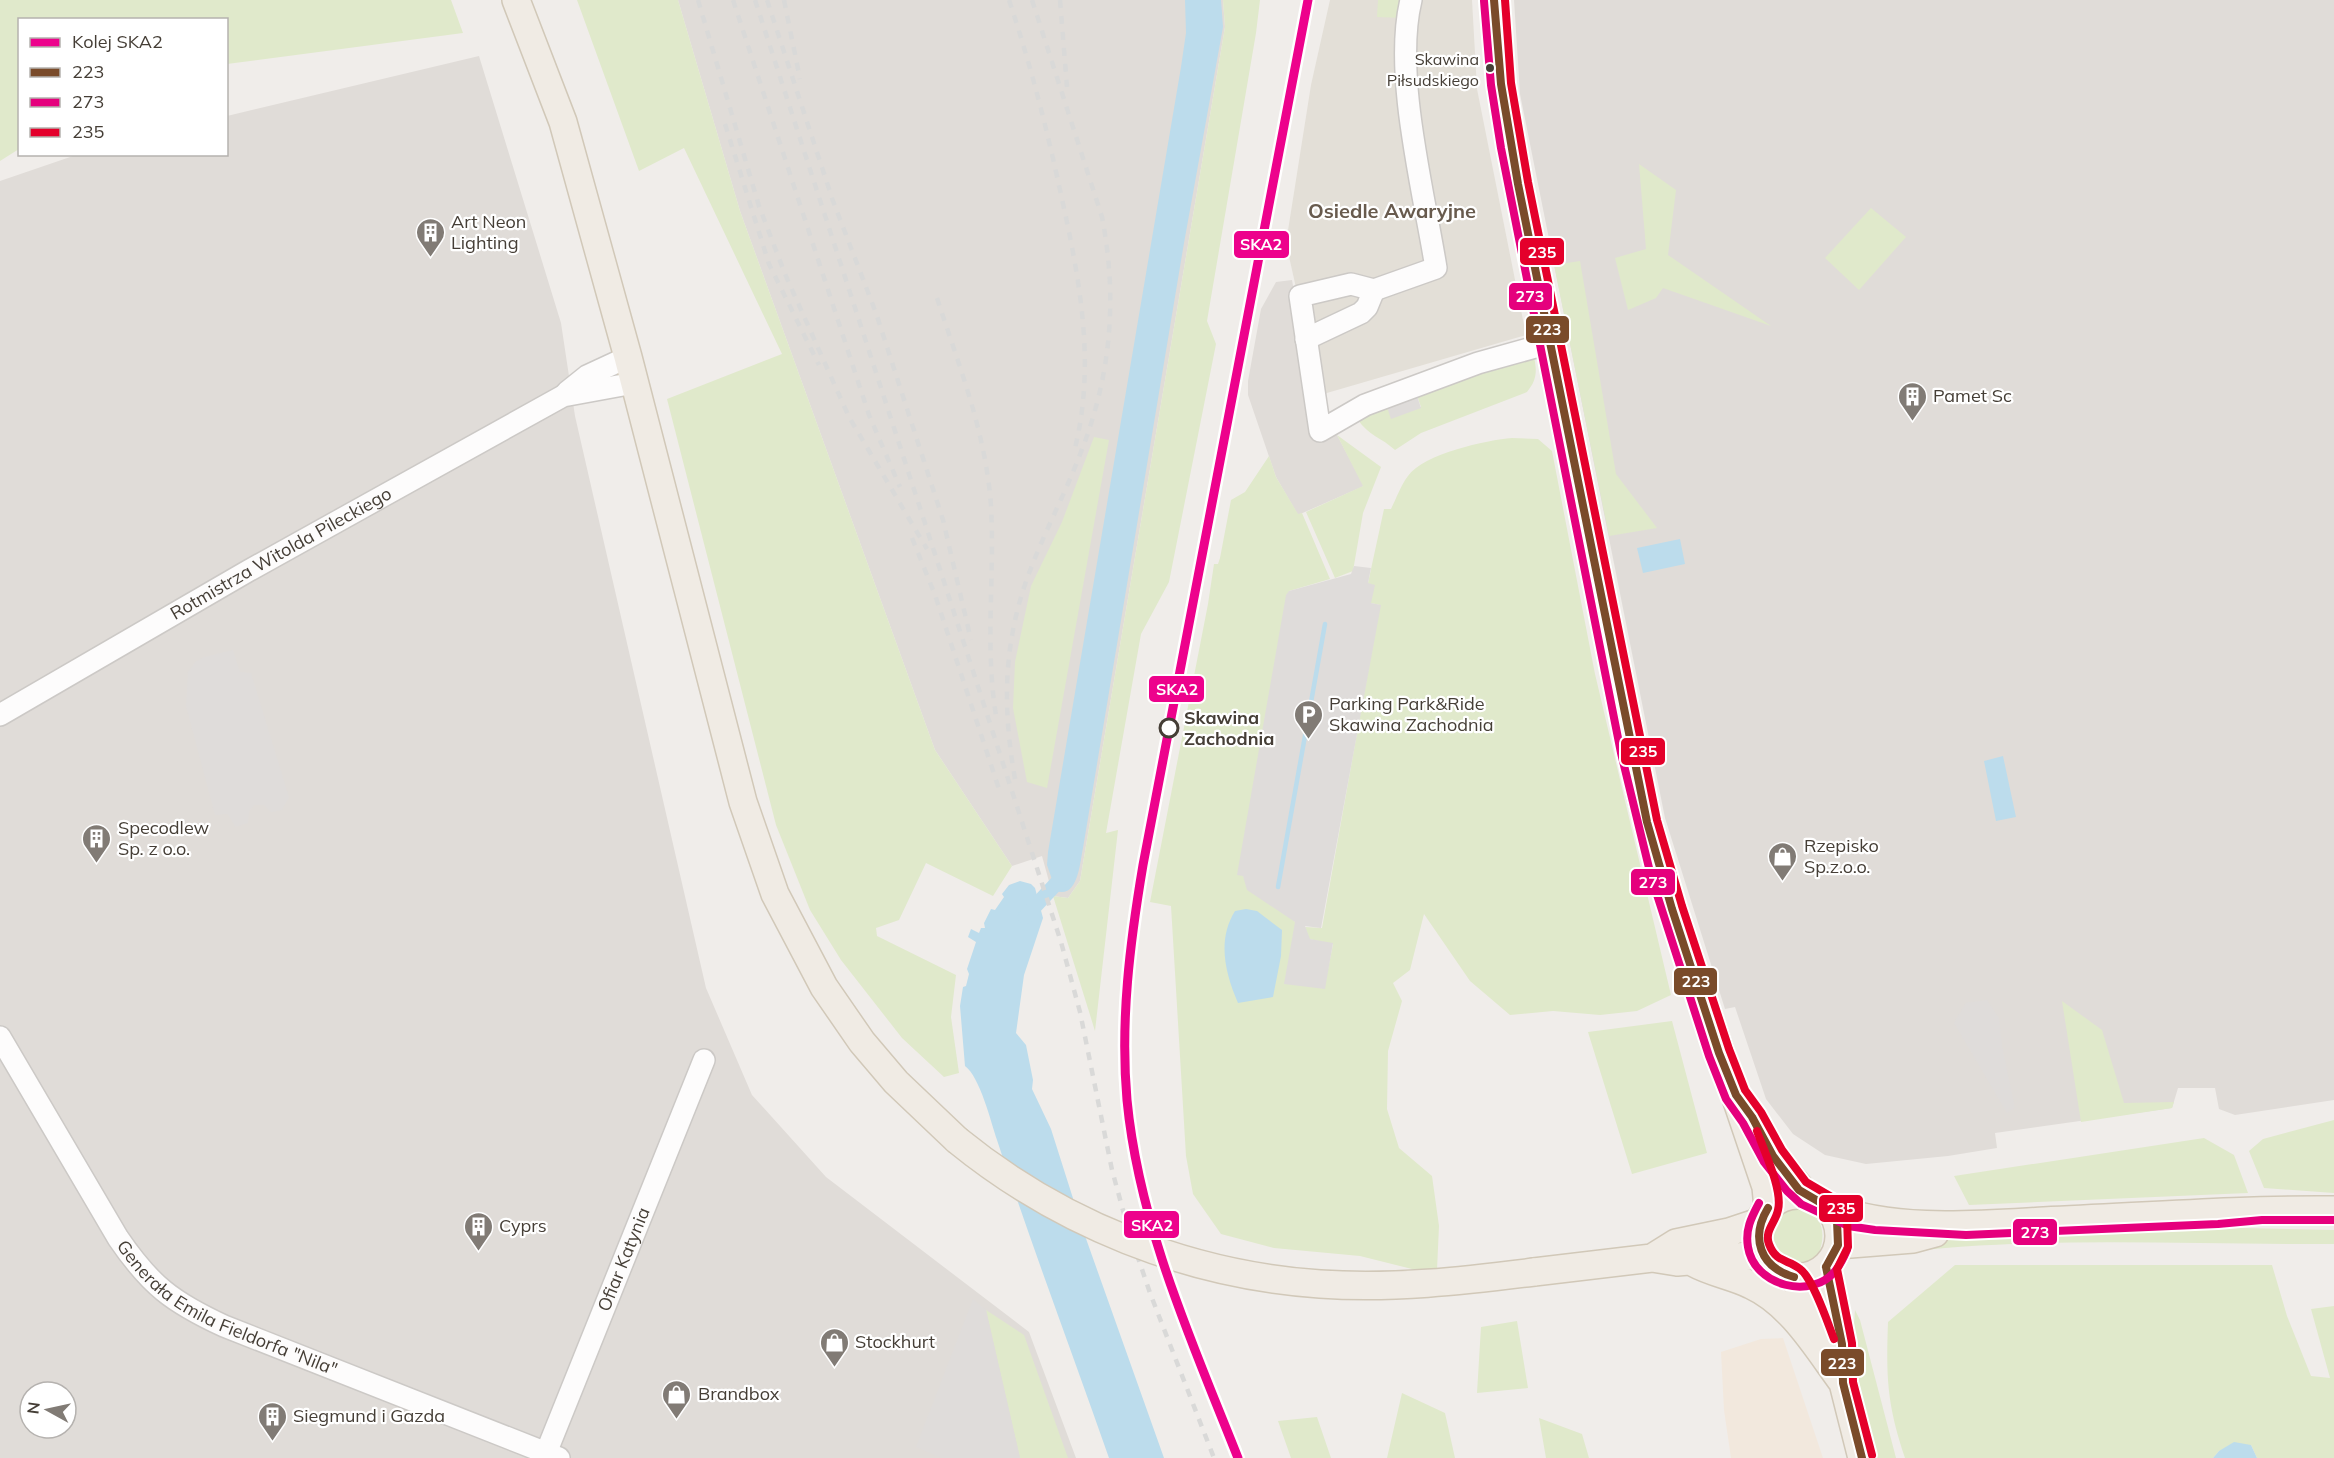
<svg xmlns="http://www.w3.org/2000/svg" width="2334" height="1458" font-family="Mulish,sans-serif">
	<rect width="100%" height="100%" fill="#f0edea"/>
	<path fill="#e3dfd7" d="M1330,0H1472L1477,89L1526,335L1320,395L1286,243L1311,85Z"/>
	<path fill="#f2e8dd" d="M1783,1338L1823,1458H1731L1724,1410L1721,1352L1761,1339Z"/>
	<path fill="#e0dcd8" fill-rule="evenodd" d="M678,0H1223L1225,27L1080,881L1068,898L1053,896L1042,856L1012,866L935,750L740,211Z
		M1514,0H2334V1100L2235,1115L2219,1109L2215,1088H2178L2172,1108L1995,1133L1997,1148L1948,1156L1866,1164L1825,1155L1793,1134L1766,1099L1735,1007L1725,1009L1665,818L1520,94Z
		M479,56L561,323L575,416L706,988L752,1095L826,1177L1029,1332L1076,1458H0V181L76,155L226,154L227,116ZM30,1392H66V1428H30Z
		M1292,280L1319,441L1337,435L1364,486L1298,515L1276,477L1248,395V381L1261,309L1276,282Z"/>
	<path fill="#e0e9cb" d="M0,0H451L463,33L227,64L226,20H20L19,149L0,161Z
		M577,0H678L740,211L935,750L1012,866L993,896L926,863L899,920L876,928L877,936L956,975L951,1017L959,1073L944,1077L902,1038L841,960L810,910L776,825L667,399L782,354L684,148L639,171Z
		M1223,0H1260L1256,33L1207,321L1216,344L1169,582L1141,634L1106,833L1118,830L1095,1031L1053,896L1068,898L1080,881L1225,27Z
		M1378,0H1404L1403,18L1377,17Z
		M1639,164L1676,190L1668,255L1771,326L1663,288L1656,298L1628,310L1615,258L1646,249Z
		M1871,208L1906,237L1859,290L1825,258Z
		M1580,261L1616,474L1657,528L1609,536L1554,265Z
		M1533,353C1537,369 1538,379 1527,392L1421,433L1395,450C1382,438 1368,435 1358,420L1386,404L1421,407L1416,393Z
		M1337,435L1381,467L1363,513L1353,571L1335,578L1306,512L1363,486Z
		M1094,437L1109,440L1047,788L1027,782L1013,708L1015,662L1031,586L1062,522Z
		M1512,438L1538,439L1552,451L1595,674L1671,995L1637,1011L1600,1015L1553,1011L1510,1015L1470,981L1424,914L1410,970L1393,983L1402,1001L1388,1051L1387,1109L1399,1148L1432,1176L1439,1226L1437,1270L1412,1269L1360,1256L1274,1248L1221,1234L1193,1194L1186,1156L1171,906L1150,902L1208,604L1214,564H1218L1220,558L1231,500L1245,492L1269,456L1276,477L1298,514L1302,513L1330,579L1289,591L1243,876L1293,918L1324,989L1333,944L1309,939L1305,927L1322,928L1380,605L1371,603L1368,583L1384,509H1391C1396,499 1401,485 1408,476C1423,454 1487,440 1512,438Z
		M2062,1001L2102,1030L2124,1103L2174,1102L2172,1108L2081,1122Z
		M1672,1021L1707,1153L1632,1174L1588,1032Z
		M2334,1120V1193L2264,1188L2249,1151L2263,1139Z
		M2204,1138L2234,1155L2248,1193L1969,1205L1954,1176Z
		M1792,1209C1830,1209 1828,1245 1810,1269C1768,1277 1754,1219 1792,1209Z
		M2155,1226L2334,1230V1244C2186,1245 2035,1235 1888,1254L1909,1245L1975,1237Z
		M1955,1265H2272L2287,1316L2311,1376L2330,1378L2311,1309L2334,1306V1458H2257L2251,1445L2219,1451L2213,1458H1905C1887,1404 1886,1378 1888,1322Z
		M986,1310L1024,1335L1068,1458H1020Z
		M1855,1310L1860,1320L1896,1458H1876L1852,1350Z
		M1517,1321L1528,1388L1477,1393L1481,1327Z
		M1402,1393L1445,1413L1455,1458H1387Z
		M1317,1417L1331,1458H1291L1278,1421Z
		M1539,1418L1582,1434L1589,1458H1546Z"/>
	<path fill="#dfdcda" d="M1416,393L1421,408L1391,419L1386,404Z
		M1354,566L1371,568L1368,583L1375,585L1371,603L1381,605L1321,928L1305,926L1310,939L1333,943L1325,989L1284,984L1295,922L1247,890L1243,876L1237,875L1286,595L1289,591L1351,574Z
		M233,650L240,672L251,673L289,797L282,810L271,812L264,805H254L249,812L248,823L235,827L228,814L215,815L186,706L188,672L195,662L204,657Z
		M1987,1000L1999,1018L2002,1046L2015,1108L2007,1113L1954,1023L1966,1003Z
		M973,1299L986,1310L1020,1458H942L916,1447Z"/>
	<path fill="#bcdcec" d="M1185,0H1221L1223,27L1184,243L1083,848C1080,862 1078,899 1056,891L1047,865L1048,852L1181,67L1186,33Z
		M1680,539L1685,564L1643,573L1637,548Z
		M2003,756L2016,817L1996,821L1984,761Z
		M1020,881L1031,884L1035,888L1043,918L1024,975L1016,1033L1026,1045L1033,1080L1032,1089L1051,1129L1084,1233L1164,1458H1109C1072,1352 1032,1247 997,1140C991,1122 980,1077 965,1066L960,1006L963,987L966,986L969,974L967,969L976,942L968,937L971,929L979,933L981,928H985L984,923L991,909L995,910L1004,897L1002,894L1009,885Z
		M1246,909L1257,911L1282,930L1281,956L1273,997L1238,1003C1225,973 1217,940 1235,911Z
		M2234,1442L2251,1445L2257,1458H2213L2219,1451Z"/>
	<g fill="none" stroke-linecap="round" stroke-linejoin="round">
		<path stroke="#bcdcec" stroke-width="4.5" d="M1278,887L1325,624"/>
		<path stroke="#bcdcec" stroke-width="15" d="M1025,917L1068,871"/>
		<defs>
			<g id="minor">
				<path d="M1411,0C1393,74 1424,192 1436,268L1374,290L1351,284L1300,296L1320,431L1365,405L1478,363L1550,343"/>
				<path d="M1306,339L1361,313L1367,307L1374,290"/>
				<path d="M567,392L587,376L628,357"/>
				<path id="s1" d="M0,715L248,571L563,396L634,383"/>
				<path id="s2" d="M0,1037L118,1238C150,1285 172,1302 224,1326L559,1458"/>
				<path id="s3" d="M544,1458L704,1060"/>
			</g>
			<path id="major" d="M516,0L563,122L628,357L743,802L775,894L824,987L862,1042L896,1082L957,1140
				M1494,0L1501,84L1511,146L1641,797L1672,909L1766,1187L1768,1208
				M1758,1128L1773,1156L1806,1195
				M1757 1236a41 41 0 1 1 82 0a41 41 0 1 1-82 0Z
				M1828,1207C1895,1232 1973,1225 2044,1221C2140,1217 2237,1209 2334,1210
				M1838,1245L1913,1239L1935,1233
				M1652,1258L1676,1243L1729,1232L1759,1222
				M1694,1263C1712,1273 1733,1276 1751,1285C1792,1304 1817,1348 1843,1383
				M1826,1267L1842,1344L1843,1370
				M1534,1272L1652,1258L1677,1262L1761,1255
				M1794,1277L1843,1383L1862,1458"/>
		</defs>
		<use href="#minor" stroke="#ccc9c6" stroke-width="24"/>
		<use href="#major" stroke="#d1c8b8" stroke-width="30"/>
		<use href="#minor" stroke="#fdfcfc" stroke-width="21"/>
		<use href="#major" stroke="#f0ebe4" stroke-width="27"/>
		<path stroke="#d9d9d8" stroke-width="4.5" stroke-dasharray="8 8" stroke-linecap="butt" d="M698,0L759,206L785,274L849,417L927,549
			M733,0L869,415L900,487
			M755,0L1061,942L1080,1012L1112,1170L1127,1225L1150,1293L1214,1458
			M767,0L833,201L876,313L943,520L971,640
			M784,0L800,79
			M1009,0C1030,63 1046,125 1060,190C1079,276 1097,364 1074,452
			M1060,0L1067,87
			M725,124L769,264L819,365
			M937,298C959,366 986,433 991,506C995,578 984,649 997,721
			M912,538L935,595L1000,792
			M1015,779C1005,723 1003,668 1017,612C1030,558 1059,509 1079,457C1111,378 1118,299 1102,217L1032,0"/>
		<defs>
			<path id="major-bridge" d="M957,1140C1060,1224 1188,1275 1320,1284C1392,1289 1463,1281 1534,1272"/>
		</defs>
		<use href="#major-bridge" stroke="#d1c8b8" stroke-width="30" stroke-linecap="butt"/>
		<use href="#major-bridge" stroke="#f0ebe4" stroke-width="27"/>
		<defs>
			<path id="bus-1" d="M1494,0L1501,84L1518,184L1647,822L1672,909L1719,1053L1736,1095L1752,1117L1773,1156L1799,1190L1828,1207L1837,1221L1838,1245L1826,1267
				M1768,1208C1750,1238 1760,1267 1794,1277
				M1826,1267L1842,1344L1843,1383L1862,1458"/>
			<path id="bus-2" d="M1484,1L1491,85L1501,148L1621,753L1651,876L1709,1056L1726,1099L1743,1123L1764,1162L1787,1191L1801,1204L1848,1226L1875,1230L1966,1235L2218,1224L2262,1220H2334
				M1759,1203C1751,1218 1745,1230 1748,1247C1754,1286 1812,1301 1836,1270C1840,1265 1844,1257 1847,1250"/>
			<path id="bus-3" d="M1505,0L1511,83L1528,182L1657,820L1682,906L1729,1049L1745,1090L1761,1112L1782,1150L1806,1182L1835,1199L1847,1217L1848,1247L1837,1269L1852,1343L1853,1382L1872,1455
				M1757,1131C1764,1151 1783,1190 1778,1210C1776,1222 1764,1231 1769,1244C1776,1263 1788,1259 1800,1269C1813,1278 1828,1324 1834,1339"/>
		</defs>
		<use href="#bus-1" stroke="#fff" stroke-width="12"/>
		<use href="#bus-2" stroke="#fff" stroke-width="12"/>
		<use href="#bus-3" stroke="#fff" stroke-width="12"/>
		<use href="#bus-1" stroke="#7a4b2a" stroke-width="8"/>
		<use href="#bus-2" stroke="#e5007d" stroke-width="8"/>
		<use href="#bus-3" stroke="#e4002b" stroke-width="8"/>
		<defs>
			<path id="rail-1" d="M1238,1458C1192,1342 1139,1225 1127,1100C1120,1021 1130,942 1143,865L1308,0"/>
		</defs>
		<use href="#rail-1" stroke="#fff" stroke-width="14"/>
		<use href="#rail-1" stroke="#ed028c" stroke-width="9"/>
	</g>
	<defs>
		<symbol id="building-pin" viewBox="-11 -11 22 30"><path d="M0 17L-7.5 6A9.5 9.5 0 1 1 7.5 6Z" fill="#817b75" stroke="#fff"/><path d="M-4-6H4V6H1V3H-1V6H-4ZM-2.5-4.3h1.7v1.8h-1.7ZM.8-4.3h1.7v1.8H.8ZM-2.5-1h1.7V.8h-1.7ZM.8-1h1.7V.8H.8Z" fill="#fff"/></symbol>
		<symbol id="parking-pin" viewBox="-11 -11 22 30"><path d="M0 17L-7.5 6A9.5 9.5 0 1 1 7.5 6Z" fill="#817b75" stroke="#fff"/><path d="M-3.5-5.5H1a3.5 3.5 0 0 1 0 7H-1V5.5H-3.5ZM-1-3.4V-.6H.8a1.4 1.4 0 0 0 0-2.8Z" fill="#fff"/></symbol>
		<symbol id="shop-pin" viewBox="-11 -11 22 30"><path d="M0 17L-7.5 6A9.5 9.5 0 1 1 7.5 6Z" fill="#817b75" stroke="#fff"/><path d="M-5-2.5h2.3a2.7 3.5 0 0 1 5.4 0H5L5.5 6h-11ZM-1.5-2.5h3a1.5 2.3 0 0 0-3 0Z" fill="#fff"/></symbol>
	</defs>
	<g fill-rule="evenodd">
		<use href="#building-pin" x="414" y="216" width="33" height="45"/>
		<use href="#building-pin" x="1896" y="380" width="33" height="45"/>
		<use href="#parking-pin" x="1292" y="698" width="33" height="45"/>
		<use href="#building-pin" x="80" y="822" width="33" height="45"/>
		<use href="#shop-pin" x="1766" y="840" width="33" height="45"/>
		<use href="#building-pin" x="462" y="1210" width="33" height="45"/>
		<use href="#shop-pin" x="818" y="1326" width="33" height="45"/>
		<use href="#shop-pin" x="660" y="1378" width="33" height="45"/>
		<use href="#building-pin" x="256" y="1400" width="33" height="45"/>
	</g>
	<circle fill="#453e36" stroke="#fff" stroke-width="2" cx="1490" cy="68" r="5"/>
	<circle fill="#fff" stroke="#453e36" stroke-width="3" cx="1169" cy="728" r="9"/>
	<g text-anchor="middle" stroke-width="4.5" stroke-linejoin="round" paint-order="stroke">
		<g font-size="16" fill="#453e36" stroke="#fff" text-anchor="end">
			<text x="1479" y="65">Skawina<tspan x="1479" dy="21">Piłsudskiego</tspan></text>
		</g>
		<g font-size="18" fill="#453e36" stroke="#fff" text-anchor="start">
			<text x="451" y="228">Art Neon<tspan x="451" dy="21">Lighting</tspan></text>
			<text x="1933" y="402">Pamet Sc</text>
			<text x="1329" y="710">Parking Park&amp;Ride<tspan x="1329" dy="21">Skawina Zachodnia</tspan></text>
			<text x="118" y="834">Specodlew<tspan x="118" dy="21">Sp. z o.o.</tspan></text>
			<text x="1804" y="852">Rzepisko<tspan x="1804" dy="21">Sp.z.o.o.</tspan></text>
			<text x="499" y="1232">Cyprs</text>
			<text x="855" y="1348">Stockhurt</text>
			<text x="698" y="1400">Brandbox</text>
			<text x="293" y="1422">Siegmund i Gazda</text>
		</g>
		<g font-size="18" fill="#453e36" stroke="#fff">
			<text dy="6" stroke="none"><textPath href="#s1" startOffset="324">Rotmistrza Witolda Pileckiego</textPath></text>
			<text dy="6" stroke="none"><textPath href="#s3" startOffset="214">Ofiar Katynia</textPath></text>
			<text dy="6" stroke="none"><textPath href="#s2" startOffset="366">Generała Emila Fieldorfa "Nila"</textPath></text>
		</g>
		<g font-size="18" font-weight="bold" fill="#453e36" stroke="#fff" text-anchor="start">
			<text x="1184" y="724">Skawina<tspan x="1184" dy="21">Zachodnia</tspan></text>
		</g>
		<g font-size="20" font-weight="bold" fill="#685b4e" stroke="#fff">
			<text x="1392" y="218">Osiedle Awaryjne</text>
		</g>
	</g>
	<g stroke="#fff" stroke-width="2">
		<rect x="1233" y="230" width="57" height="29" rx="6" fill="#ed028c"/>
		<rect x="1519" y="237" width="46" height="29" rx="6" fill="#e4002b"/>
		<rect x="1508" y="282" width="45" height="29" rx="6" fill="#e5007d"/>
		<rect x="1525" y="315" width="45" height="29" rx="6" fill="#7a4b2a"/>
		<rect x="1148" y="675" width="57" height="28" rx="6" fill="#ed028c"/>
		<rect x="1620" y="737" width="46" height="29" rx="6" fill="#e4002b"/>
		<rect x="1630" y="868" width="46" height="28" rx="6" fill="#e5007d"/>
		<rect x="1673" y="967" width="45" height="29" rx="6" fill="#7a4b2a"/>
		<rect x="1818" y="1194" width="46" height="29" rx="6" fill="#e4002b"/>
		<rect x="1123" y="1210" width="57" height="29" rx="6" fill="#ed028c"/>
		<rect x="2012" y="1218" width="46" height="28" rx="6" fill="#e5007d"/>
		<rect x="1820" y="1348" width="45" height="29" rx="6" fill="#7a4b2a"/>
	</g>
	<g font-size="16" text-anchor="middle" font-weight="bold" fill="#fff">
		<text x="1261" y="250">SKA2</text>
		<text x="1542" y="258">235</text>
		<text x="1530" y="302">273</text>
		<text x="1547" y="335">223</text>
		<text x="1177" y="695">SKA2</text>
		<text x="1643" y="757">235</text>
		<text x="1653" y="888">273</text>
		<text x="1696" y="987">223</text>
		<text x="1841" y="1214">235</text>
		<text x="1152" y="1231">SKA2</text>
		<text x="2035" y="1238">273</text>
		<text x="1842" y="1369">223</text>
	</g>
	<rect x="18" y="18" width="210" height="138" fill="#ffffff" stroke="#b5b2af" stroke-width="1.5"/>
	<rect x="30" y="38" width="30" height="9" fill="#ed028c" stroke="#b5b2af" stroke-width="1.5"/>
	<text x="72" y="48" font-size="18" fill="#453e36">Kolej SKA2</text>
	<rect x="30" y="68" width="30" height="9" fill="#7a4b2a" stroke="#b5b2af" stroke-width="1.5"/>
	<text x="72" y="78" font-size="18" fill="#453e36">223</text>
	<rect x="30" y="98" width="30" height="9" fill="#e5007d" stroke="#b5b2af" stroke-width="1.5"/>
	<text x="72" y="108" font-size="18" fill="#453e36">273</text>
	<rect x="30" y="128" width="30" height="9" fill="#e4002b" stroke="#b5b2af" stroke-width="1.5"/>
	<text x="72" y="138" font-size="18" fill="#453e36">235</text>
	<g transform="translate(48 1410) rotate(278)"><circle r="28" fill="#ffffff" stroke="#b5b2af" stroke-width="1.5"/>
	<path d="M0-4.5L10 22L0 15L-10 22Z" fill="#817b75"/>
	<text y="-9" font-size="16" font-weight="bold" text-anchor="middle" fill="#453e36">N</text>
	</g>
</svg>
